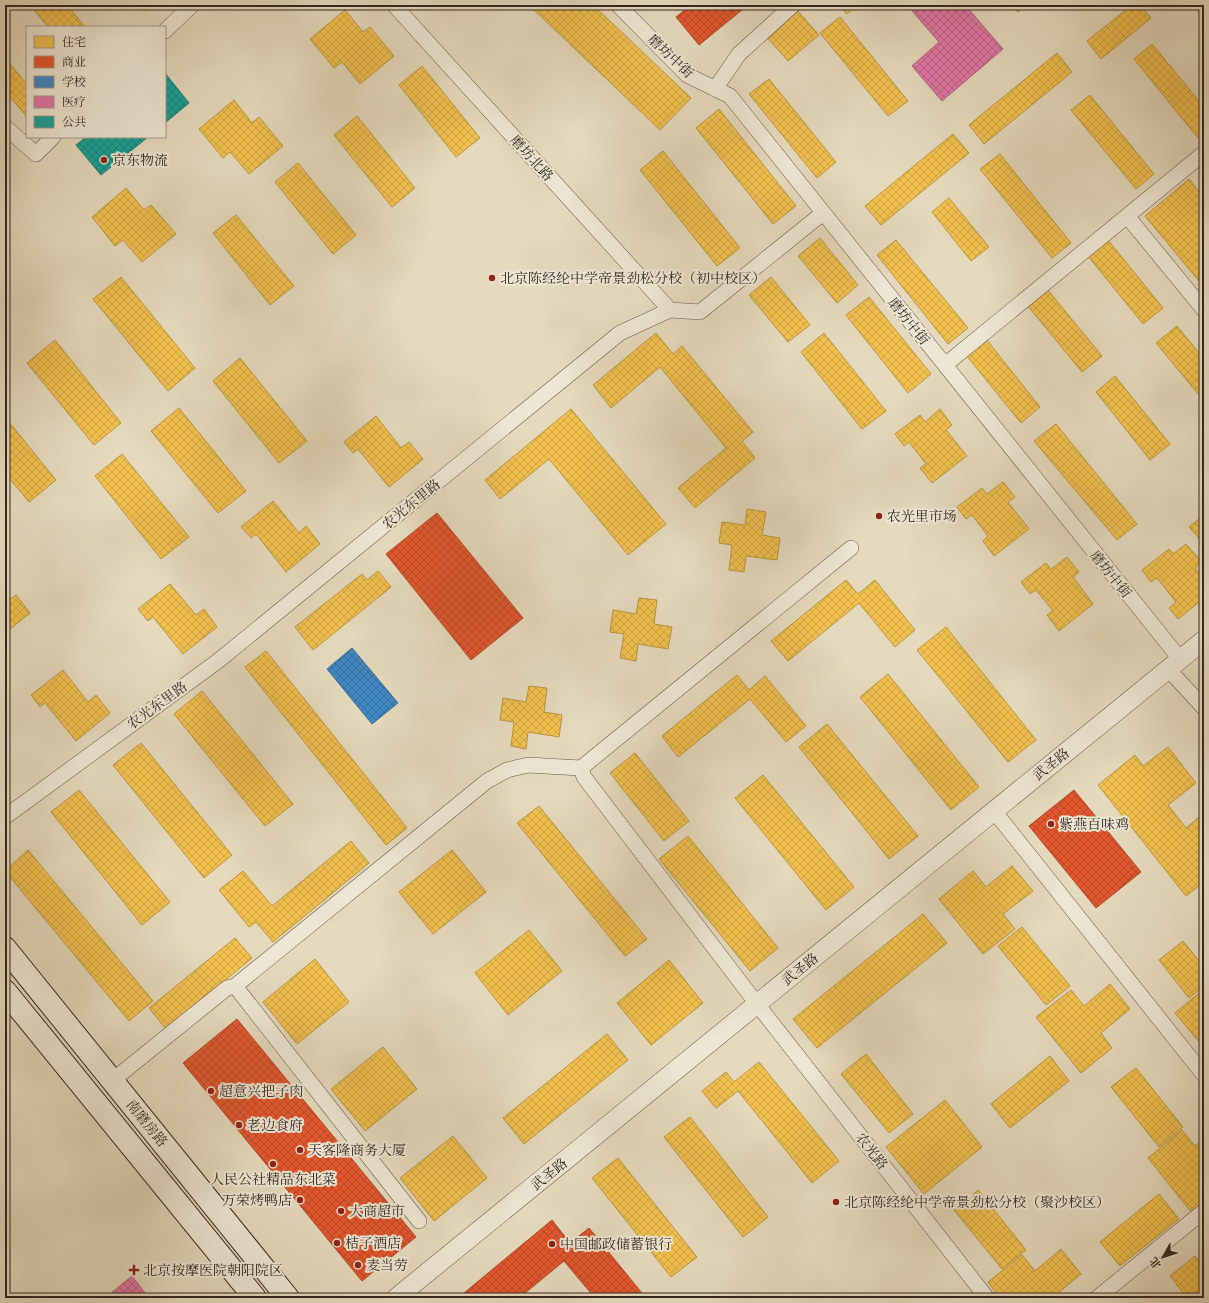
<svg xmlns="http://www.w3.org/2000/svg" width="1209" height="1303" font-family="'Gentium Book Plus','Noto Serif SC',serif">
	<defs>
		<pattern id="homes-cross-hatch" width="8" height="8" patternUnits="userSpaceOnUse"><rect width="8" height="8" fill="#f2c14e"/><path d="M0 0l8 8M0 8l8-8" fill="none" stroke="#d0a644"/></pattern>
		<pattern id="shops-cross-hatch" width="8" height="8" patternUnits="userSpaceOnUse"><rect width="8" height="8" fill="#e4572e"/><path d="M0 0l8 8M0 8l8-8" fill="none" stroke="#b94827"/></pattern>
		<pattern id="schools-cross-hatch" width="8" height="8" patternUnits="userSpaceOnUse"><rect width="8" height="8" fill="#3f88c5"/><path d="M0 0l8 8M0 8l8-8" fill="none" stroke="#356fa0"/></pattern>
		<pattern id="health-cross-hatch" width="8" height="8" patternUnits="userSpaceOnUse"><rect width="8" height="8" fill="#e377a8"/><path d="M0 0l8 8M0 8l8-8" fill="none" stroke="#b96288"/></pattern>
		<pattern id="public-cross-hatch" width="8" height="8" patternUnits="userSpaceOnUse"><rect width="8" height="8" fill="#17a398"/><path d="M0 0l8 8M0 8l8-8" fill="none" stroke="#15857c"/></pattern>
	</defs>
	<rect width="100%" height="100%" fill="#e5dabd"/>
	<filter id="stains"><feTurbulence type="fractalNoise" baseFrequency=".005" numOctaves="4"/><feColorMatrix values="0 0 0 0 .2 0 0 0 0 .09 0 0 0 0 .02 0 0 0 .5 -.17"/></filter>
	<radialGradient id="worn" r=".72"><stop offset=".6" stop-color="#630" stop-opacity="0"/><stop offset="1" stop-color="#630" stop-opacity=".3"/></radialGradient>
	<path fill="url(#homes-cross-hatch)" stroke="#b89340" d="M30,5H67L85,27H48Z
		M141,5H154L146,11Z
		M529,5H593L691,98L660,130Z
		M839,5H857L847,14Z
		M1012,5H1026L1018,12Z
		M1132,5H1140L1151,18L1101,59L1087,41Z
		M1204,5V19L1197,10Z
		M796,9L819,35L788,61L765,35Z
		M345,10L363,32L370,27L394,56L360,84L342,62L334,68L310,39Z
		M840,17L908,101L888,116L820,33Z
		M1152,44L1204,107V133L1198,138L1134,59Z
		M1057,53L1072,72L984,144L969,125Z
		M5,58L25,82L27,80V117L5,91Z
		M422,66L480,138L456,157L399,85Z
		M769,79L836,162L817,178L749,94Z
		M1090,95L1154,174L1136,189L1071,110Z
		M234,100L252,123L259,117L283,146L249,174L230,152L223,158L199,129Z
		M719,109L796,206L773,224L696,128Z
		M357,116L415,188L392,207L334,135Z
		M953,134L969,153L881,225L865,206Z
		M663,151L740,248L717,266L640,170Z
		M1000,154L1071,243L1052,258L980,169Z
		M298,163L356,235L333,254L275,182Z
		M1189,179L1204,198V287L1145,216Z
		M126,188L144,210L151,205L176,234L142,262L123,240L115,246L92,217Z
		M949,198L989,247L971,261L932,212Z
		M236,215L294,286L270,305L213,233Z
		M820,238L858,285L837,303L798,256Z
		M896,240L968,328L948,344L877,255Z
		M1108,240L1163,308L1143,324L1088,256Z
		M121,277L195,368L168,391L93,299Z
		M771,277L810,325L788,342L749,295Z
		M1047,289L1102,356L1082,372L1027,305Z
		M869,297L931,374L908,393L846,315Z
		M1177,326L1204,359V401L1156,343Z
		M656,333L673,354L682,346L753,432L742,441L755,458L695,508L678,488L726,448L660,367L611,408L593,385Z
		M824,333L886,411L862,429L801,352Z
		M986,339L1040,407L1021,423L966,355Z
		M55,340L121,423L94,445L27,363Z
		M240,358L307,441L279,463L213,381Z
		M1115,376L1170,444L1150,460L1096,392Z
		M179,408L246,491L218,513L151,431Z
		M571,409L666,524L628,555L549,459L500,499L485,480Z
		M940,409L952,425L946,430L967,456L932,483L920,468L926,464L909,442L904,446L895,434L920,415L925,422Z
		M376,416L401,448L409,442L423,459L389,487L358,449L353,453L344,442Z
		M5,417L56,480L29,502L5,473Z
		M1056,424L1137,524L1117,540L1034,441Z
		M122,454L189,537L161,559L95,476Z
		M1003,482L1015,497L1008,502L1029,529L994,556L983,541L988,536L972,515L966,519L957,507L982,488L987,494Z
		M273,501L299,533L306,526L320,544L286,572L256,534L251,538L241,527Z
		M747,509L766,512L762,535L780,538L777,560L746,556L744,572L729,570L732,545L719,543L722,522L745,525Z
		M1204,515V544L1189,527Z
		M1186,544L1202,562L1195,568L1204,578V598L1178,619L1169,608L1176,602L1157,578L1151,582L1142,570L1169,549L1173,554Z
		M1067,557L1079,572L1073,577L1093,604L1059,631L1047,615L1053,611L1036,590L1030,594L1021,582L1046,563L1051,569Z
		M378,571L391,587L313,650L295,627L362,574L367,580Z
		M846,580L858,594L875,580L915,630L895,647L859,603L788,661L771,641Z
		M170,584L196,615L204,609L217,627L183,654L153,617L148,621L138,609Z
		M16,595L30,613L5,633V597L8,601Z
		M639,598L657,600L654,624L672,627L668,649L638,644L636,661L620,658L624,634L610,632L613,610L636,614Z
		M946,627L1036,740L1008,762L917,650Z
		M266,651L407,828L386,845L245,667Z
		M63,670L88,702L96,695L110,713L76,741L45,703L40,707L31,695Z
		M888,674L979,787L951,810L860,697Z
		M737,675L749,690L765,676L806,726L786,742L750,699L678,757L662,736Z
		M529,686L547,688L544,712L562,715L559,737L528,732L526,749L511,746L514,722L500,720L503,698L526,702Z
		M202,691L293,804L265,826L174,714Z
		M827,724L918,836L889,859L799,747Z
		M141,743L232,855L204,878L113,765Z
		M1168,747L1196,783L1168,805L1186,828L1204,813V882L1186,896L1098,785L1135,755L1143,766Z
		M635,753L689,821L664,841L610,773Z
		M763,775L854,887L826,910L735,798Z
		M79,790L170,902L142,925L51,812Z
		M539,806L647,939L625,956L517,823Z
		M688,836L778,948L750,971L659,859Z
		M351,841L369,863L273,942L256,922L249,927L219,890L243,871L272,906Z
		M28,850L153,1001L129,1021L5,871Z
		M452,850L486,892L433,934L399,892Z
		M1012,866L1033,891L1003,914L1015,929L983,954L939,899L973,871L986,887Z
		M923,914L947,943L817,1048L793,1019Z
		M1022,927L1070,986L1046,1005L998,946Z
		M529,930L562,971L508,1015L475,973Z
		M235,938L252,958L166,1029L149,1008Z
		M1183,941L1204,967V986L1189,998L1159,960Z
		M315,959L349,1002L297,1044L263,1002Z
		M669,960L703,1003L651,1045L617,1003Z
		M1110,984L1130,1009L1101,1033L1112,1048L1081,1073L1036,1017L1071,990L1084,1006Z
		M1198,994L1204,1001V1048L1175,1013Z
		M607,1034L628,1060L524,1144L503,1118Z
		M383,1047L417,1089L365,1131L331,1089Z
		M866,1054L913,1114L889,1133L841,1074Z
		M1050,1056L1069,1081L1010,1128L991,1104Z
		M759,1062L839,1161L812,1183L738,1091L716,1108L702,1091L726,1072L734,1082Z
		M1136,1068L1183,1127L1159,1147L1111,1087Z
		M945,1100L982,1147L924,1194L886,1147Z
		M690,1117L768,1217L743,1237L664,1137Z
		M1182,1130L1195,1146L1204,1139V1204L1192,1213L1148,1158Z
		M453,1136L487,1178L434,1221L400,1178Z
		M618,1158L697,1257L671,1277L592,1178Z
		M978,1190L1026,1250L1002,1269L954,1210Z
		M1159,1194L1179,1219L1120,1266L1100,1242Z
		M1061,1249L1081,1274L1052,1298H1000L988,1282L1022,1255L1035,1271Z
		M1195,1256L1204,1267V1298H1187L1170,1276Z"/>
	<path fill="url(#shops-cross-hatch)" stroke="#af492a" d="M691,5H748L699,45L676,17Z
		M437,513L523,618L471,660L386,554Z
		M1074,790L1141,872L1096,908L1029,826Z
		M237,1019L416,1237L362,1281L183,1063Z
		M552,1220L570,1243L589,1228L646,1298H595L564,1261L519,1298H458Z"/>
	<path fill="url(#schools-cross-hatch)" stroke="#3b6b94" d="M352,648L398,703L372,724L327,669Z"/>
	<path fill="url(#health-cross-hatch)" stroke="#ae5f7f" d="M907,5H965L1003,49L942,101L912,66L939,42Z
		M132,1276L149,1298H105Z"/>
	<path fill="url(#public-cross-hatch)" stroke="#1f7e74" d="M165,73L189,103L165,123Z
		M86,137H148L101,175L76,145Z"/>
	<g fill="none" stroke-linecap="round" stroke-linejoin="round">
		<defs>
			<path id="minor" d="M394,5L670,310
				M618,5L687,75L730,96L1180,659
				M165,31L192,5
				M715,89L739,54L793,5
				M5,127L36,154L53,137
				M1127,216L1204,310
				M945,365L1204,153
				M1168,669L1204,708
				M581,768L584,777L757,1004L987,1298
				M994,811L1204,1075
				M5,817L218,661L620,333L670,310L700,312L823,213
				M235,986L419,1221
				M113,1080L227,988L235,986L487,781L507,770L528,765L581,768L851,548
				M1097,1298L1204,1211"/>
			<path id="tertiary" d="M396,1298L1204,640"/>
			<path id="secondary" d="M5,948L288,1298
				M5,991L255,1298"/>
		</defs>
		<use href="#minor" stroke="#5f5447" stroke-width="16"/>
		<use href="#tertiary" stroke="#5f5447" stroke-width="20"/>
		<use href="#secondary" stroke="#322720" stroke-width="24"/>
		<use href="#minor" stroke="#eee7d4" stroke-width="15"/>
		<use href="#tertiary" stroke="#eee7d4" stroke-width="19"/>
		<use href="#secondary" stroke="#eee7d4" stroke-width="22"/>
	</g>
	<g fill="#8f2418" stroke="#eee7d4" stroke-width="1.5">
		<circle cx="104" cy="160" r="4"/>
		<circle cx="492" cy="278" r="4"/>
		<circle cx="879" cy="516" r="4"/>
		<circle cx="1051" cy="824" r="4"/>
		<circle cx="211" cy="1091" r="4"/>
		<circle cx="239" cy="1125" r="4"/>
		<circle cx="300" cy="1150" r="4"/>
		<circle cx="273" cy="1164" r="4"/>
		<circle cx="300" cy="1200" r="4"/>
		<circle cx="836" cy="1202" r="4"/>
		<circle cx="341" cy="1211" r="4"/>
		<circle cx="337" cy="1243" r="4"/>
		<circle cx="552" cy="1244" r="4"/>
		<circle cx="358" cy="1265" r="4"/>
		<path d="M132 1264h4v4h4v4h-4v4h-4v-4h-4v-4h4z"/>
	</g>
	<g text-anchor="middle" stroke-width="4" stroke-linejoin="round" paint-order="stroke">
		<g font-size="14" fill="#322720" stroke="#eee7d4">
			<text transform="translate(671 56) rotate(43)" y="5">磨坊中街</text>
			<text transform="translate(532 158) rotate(48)" y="5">磨坊北路</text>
			<text transform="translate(909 321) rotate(51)" y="5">磨坊中街</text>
			<text transform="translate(411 504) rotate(-39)" y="5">农光东里路</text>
			<text transform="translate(1111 574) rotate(51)" y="5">磨坊中街</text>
			<text transform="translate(157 705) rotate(-36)" y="5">农光东里路</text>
			<text transform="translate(1051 764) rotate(-39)" y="5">武圣路</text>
			<text transform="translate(800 969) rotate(-39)" y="5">武圣路</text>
			<text transform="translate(147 1123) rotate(51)" y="5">南磨房路</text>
			<text transform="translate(872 1151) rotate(52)" y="5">农光路</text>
			<text transform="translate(549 1174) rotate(-39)" y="5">武圣路</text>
		</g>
		<g font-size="14" fill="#322720" stroke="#eee7d4" text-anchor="start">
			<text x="112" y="165">京东物流</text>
			<text x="500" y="283">北京陈经纶中学帝景劲松分校（初中校区）</text>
			<text x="887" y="521">农光里市场</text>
			<text x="1059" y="829">紫燕百味鸡</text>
			<text x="219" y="1096">超意兴把子肉</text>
			<text x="247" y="1130">老边食府</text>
			<text x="308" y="1155">天客隆商务大厦</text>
			<text x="273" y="1184" text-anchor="middle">人民公社精品东北菜</text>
			<text x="292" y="1205" text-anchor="end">万荣烤鸭店</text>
			<text x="844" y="1207">北京陈经纶中学帝景劲松分校（聚沙校区）</text>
			<text x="349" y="1216">大商超市</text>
			<text x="345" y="1248">桔子酒店</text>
			<text x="560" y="1249">中国邮政储蓄银行</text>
			<text x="366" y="1270">麦当劳</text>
			<text x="143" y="1275">北京按摩医院朝阳院区</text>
		</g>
	</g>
	<rect width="1209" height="1303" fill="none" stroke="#e5dabd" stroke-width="20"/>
	<rect x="6" y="6" width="1197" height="1291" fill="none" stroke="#322720" stroke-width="2"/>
	<rect x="10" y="10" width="1189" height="1283" fill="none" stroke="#322720"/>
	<rect x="26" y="26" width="140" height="112" fill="#eee7d4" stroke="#a39a8c"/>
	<rect x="34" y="36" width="20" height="12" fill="#f2c14e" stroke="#a39a8c"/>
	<text x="62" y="46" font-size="12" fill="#322720">住宅</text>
	<rect x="34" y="56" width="20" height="12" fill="#e4572e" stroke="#a39a8c"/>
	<text x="62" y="66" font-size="12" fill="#322720">商业</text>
	<rect x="34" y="76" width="20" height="12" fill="#3f88c5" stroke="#a39a8c"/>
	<text x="62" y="86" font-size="12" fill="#322720">学校</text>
	<rect x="34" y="96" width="20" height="12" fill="#e377a8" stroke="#a39a8c"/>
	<text x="62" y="106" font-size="12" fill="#322720">医疗</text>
	<rect x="34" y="116" width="20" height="12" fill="#17a398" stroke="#a39a8c"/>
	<text x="62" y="126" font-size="12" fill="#322720">公共</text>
	<g transform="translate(1163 1257) rotate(231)" stroke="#eee7d4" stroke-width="3" paint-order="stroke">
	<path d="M0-3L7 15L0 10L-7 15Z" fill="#322720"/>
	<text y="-6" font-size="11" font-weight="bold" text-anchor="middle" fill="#322720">北</text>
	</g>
	<rect width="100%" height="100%" filter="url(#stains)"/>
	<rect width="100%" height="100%" fill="url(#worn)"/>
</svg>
